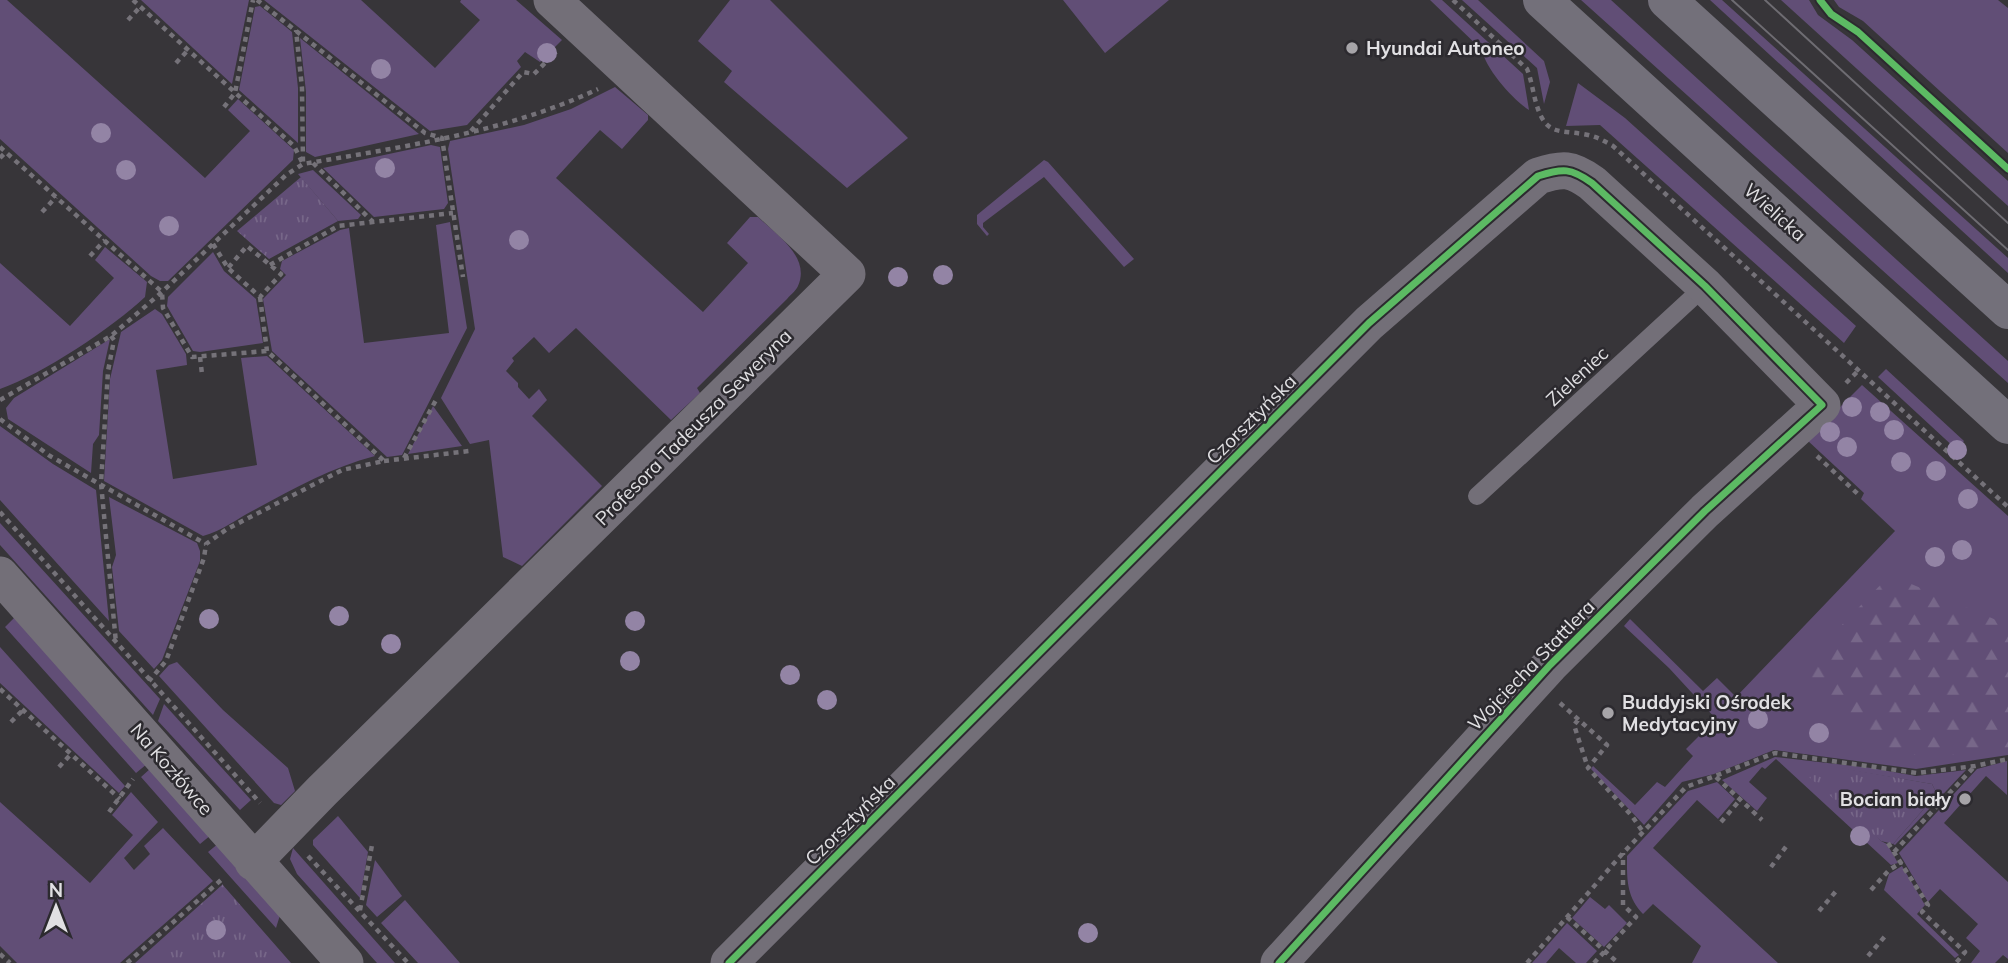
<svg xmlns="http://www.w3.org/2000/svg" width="2008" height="963" font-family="Mulish,sans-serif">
	<defs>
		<pattern id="forest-firs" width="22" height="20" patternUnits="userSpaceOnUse" patternTransform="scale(1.75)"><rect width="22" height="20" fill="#614e76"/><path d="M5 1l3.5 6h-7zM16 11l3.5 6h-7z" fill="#776789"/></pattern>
		<pattern id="park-tufts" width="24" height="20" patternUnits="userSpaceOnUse" patternTransform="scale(1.75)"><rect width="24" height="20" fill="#614e76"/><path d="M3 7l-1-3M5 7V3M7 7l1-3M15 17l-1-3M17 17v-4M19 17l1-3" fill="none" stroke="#776789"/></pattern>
	</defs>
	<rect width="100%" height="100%" fill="#373539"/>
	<path fill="#614e76" d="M0,0H7L205,178L250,131L228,110L238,99L294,150L293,160L168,281H160L151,276L0,139Z
		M141,0H249L232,84Z
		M264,0H361L435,68L480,20L460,2L461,0H516L562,40L540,62L525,52L517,61L521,67L467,125L430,131Z
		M730,0H770L908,138L847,188L724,82L732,71L698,41Z
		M1063,0H1169L1105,53Z
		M1430,0H1442L1523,74L1529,110C1513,100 1485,68 1482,50Z
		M1462,0H1478L1544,61L1550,82L1544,104L1537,68Z
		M1581,0H1611L2008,361V383Z
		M1710,0H1722L2008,258V273Z
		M1781,0H1809L1818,15L1852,40L2008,181V206Z
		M1834,0H1998L2008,8V153L1863,21L1839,7Z
		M260,6L292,32L298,88V143L239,90L255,7Z
		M300,38L419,134L315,157L306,152V92Z
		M1578,83L1625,118L1856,326L1844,343L1600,125L1566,126Z
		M615,87L648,115V120L622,149L600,130L556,178L703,312L748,263L727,243L750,217H758C776,234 811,257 798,286C796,291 790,295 787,299L697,388L700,393L671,420L576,328L549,353L534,337L512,358L514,361L506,371L518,383V387L529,399L539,389L547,400L532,416L602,486L522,566L503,557L489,440L470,444L441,398L475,329L448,149L450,141L524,125L571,109Z
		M431,145L440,147L448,203L444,209L374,217L323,168Z
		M1044,160L1048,162L1134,259L1124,267L1044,177L983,223V227L989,234L987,236L977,224V215Z
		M313,170L361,215L358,219L338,221L298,174Z
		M450,222L467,328L402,455L387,457L272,351L263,299L286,275L280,269L282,261L340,230L349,228L364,343L449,333L436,225Z
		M105,247L147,282L145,297C112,328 43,374 0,389V263L70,326L114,278L95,260Z
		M213,252L224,271L256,299L263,343L200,352L193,351L167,306L168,297Z
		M155,309L162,314L186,354L187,365L156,370L173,479L257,465L241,358L267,356L375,456C333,467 294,488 256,509C238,518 222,531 203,536L104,481L110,379L121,332Z
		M110,339L103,371L99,435L93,444L91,473L8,419L6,408L14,398Z
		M1886,369L1964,441L1957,450L1878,377Z
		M1862,385L2008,516V755L1916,769L1774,750L1714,774L1682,782L1644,825L1591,769L1593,766L1635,805L1657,782L1665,787L1693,756L1686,749L1705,730L1707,732L1712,728L1710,724L1713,720L1726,734L1728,732L1669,668L1624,626L1630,619L1703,691L1717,678L1736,697L1895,531L1861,499L1864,493L1807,440Z
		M433,406L462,446L408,454Z
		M0,426L53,464L96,490L109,621L0,500Z
		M109,497L197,543L200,551V561L162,660L154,669L119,631L112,567L116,555Z
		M0,523L160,699L153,715L0,545Z
		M15,617L147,764L136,773L5,627Z
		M0,647L125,786L119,793L0,683Z
		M177,662L223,710L288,768L295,791L281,805L274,803L159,676L169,665Z
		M164,704L251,800L240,810L158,721Z
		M1775,757L1871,768L1916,776L1966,770L1895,845L1893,844L1937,794L1932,784L1808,763L1881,841L1887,844L1898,863L1891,865L1776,759L1765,769L1762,767L1749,782L1767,798L1757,811L1722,780Z
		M2007,761V795L1986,776L1944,823L2008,882V959L2003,955L1995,963H1971L1980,951L1966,938L1978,924L1940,889L1928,902L1899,853L1977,769Z
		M151,768L211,835L200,844L141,777Z
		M1717,782L1735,799L1718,819L1697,800L1653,848L1778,963H1692L1701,946L1653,904L1643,914C1626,896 1627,879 1627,856L1688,791Z
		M131,792L158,822L124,858L134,870L150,854L144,846L163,828L213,881L120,963H17L0,946V802L90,883L133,835L112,815Z
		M338,816L368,852L360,898L313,845V840Z
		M219,843L281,912L276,928L208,852Z
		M293,848L395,963H377L297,874L290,859Z
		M375,860L402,896L377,917L366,905Z
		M1902,866L1925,905L1917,914L1959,955L1955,958L1884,890L1889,874Z
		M1590,897L1605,909L1609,905L1627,923L1604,947L1572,918Z
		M405,900L460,963H418L381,923Z
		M1567,923L1597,951L1586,963H1576L1559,948L1546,963H1532Z"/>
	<path fill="url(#forest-firs)" d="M1890,575L2008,625V750L1953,755H1898L1819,698L1790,666L1808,660Z"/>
	<path fill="url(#park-tufts)" d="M301,177L338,221L269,259L237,231Z
		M1808,762L1932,784L1937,794L1893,844L1881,841L1808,776Z
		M222,884L291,963H135L222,885Z"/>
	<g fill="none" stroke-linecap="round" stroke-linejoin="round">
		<path stroke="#757279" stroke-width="4.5" stroke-dasharray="5 5" stroke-linecap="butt" d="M133,0L294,146L303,164L302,88L296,30
			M257,0L425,133L442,138L463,277
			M1453,0L1527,69C1532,81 1533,94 1537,106C1546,135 1559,130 1583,134C1595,136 1603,140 1613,146L2008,507
			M128,20L140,7
			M176,63L188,50
			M224,107L235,93L253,0
			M471,131L523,72L534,74L556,52
			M0,147L162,292L163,308L192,357L267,351L384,461L342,470L227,529L206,544L204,558L166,661L149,681
			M0,158L6,152
			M313,163L373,222
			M42,212L56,197
			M213,244L228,268L260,297L281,274L247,246L228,268
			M90,256L105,240
			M270,265L338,226L453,213
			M260,297L267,351
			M111,336L114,340L108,371L101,483L116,643
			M200,357L202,374
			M1846,383L1859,370
			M0,400L111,336L162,292L286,175L303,164C402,147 507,132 598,89
			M0,419L50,456L206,544
			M1817,456L1860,496
			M404,458L436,400
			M384,461L469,451
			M0,512L260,803
			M0,689L120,799
			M1560,703L1607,745L1588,768L1632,816L1643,832
			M1578,720L1574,725L1588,768
			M11,722L23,710
			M59,767L71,754
			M1716,777L1762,820
			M109,812L133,779
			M1721,822L1740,800
			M1888,843L1928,905L1922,912L1965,952L1956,963
			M1894,852L1974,767
			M308,856L408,963
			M1771,867L1788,844
			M1871,890L1889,870L1902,862
			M360,910L372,845
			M1819,911L1838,889
			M1567,917L1618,963
			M0,954L10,963
			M1868,956L1887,934
			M127,963L221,880
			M1527,963L1623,853L1686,787L1775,753L1917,773L1975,766L2008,759
			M1594,963L1636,917L1623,905V853"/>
		<path stroke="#736f78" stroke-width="18" d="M1477,496L1705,286"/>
		<path stroke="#736f78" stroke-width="37" d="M0,575L345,963
			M253,862L322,791L847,274L552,0
			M729,963L1369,323L1538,176C1563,168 1571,168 1592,183L1705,286L1822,405L1705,511L1550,665L1279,963"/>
		<path stroke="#73707a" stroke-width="38" d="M1542,0L2008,425
			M1667,0L2008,310"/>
		<path stroke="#6e6c72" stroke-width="2" d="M1732,0L2008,250
			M1765,0L2008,223"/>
		<defs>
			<path id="cycleway" d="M1820,0L1831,14L1858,32L2008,169
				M729,963L1369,323L1538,176C1563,168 1571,168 1592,183L1705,286L1822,405L1705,511L1550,665L1279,963"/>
		</defs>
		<use href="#cycleway" stroke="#2c2a2f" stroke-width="11"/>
		<use href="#cycleway" stroke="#5cba63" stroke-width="7"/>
	</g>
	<g fill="#9384a5">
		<circle cx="547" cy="53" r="10"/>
		<circle cx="381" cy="69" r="10"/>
		<circle cx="101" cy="133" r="10"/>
		<circle cx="385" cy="168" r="10"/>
		<circle cx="126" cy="170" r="10"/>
		<circle cx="169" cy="226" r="10"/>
		<circle cx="519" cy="240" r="10"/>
		<circle cx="943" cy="275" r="10"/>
		<circle cx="898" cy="277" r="10"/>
		<circle cx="1852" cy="407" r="10"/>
		<circle cx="1880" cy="412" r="10"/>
		<circle cx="1894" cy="430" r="10"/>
		<circle cx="1830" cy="432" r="10"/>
		<circle cx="1847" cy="447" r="10"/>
		<circle cx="1957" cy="450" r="10"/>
		<circle cx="1901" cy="462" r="10"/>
		<circle cx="1936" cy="471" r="10"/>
		<circle cx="1968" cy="499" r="10"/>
		<circle cx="1962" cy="550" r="10"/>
		<circle cx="1935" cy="557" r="10"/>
		<circle cx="339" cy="616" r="10"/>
		<circle cx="209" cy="619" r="10"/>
		<circle cx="635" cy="621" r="10"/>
		<circle cx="391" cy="644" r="10"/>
		<circle cx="630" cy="661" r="10"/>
		<circle cx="790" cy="675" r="10"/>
		<circle cx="827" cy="700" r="10"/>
		<circle cx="1758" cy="719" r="10"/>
		<circle cx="1819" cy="733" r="10"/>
		<circle cx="1860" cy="836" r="10"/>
		<circle cx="216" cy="930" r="10"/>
		<circle cx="1088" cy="933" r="10"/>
	</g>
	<g fill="#a6a4a8" stroke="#2c2a2f" stroke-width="2.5">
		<circle cx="1352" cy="48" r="7"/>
		<circle cx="1608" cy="713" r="7"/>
		<circle cx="1965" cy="799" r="7"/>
	</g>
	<g text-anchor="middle" stroke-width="5" stroke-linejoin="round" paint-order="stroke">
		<g font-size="19" font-weight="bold" fill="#e1e0e3" stroke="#2c2a2f" text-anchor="start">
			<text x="1366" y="55">Hyundai Autoneo</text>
			<text x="1622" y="709">Buddyjski Ośrodek<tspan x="1622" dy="22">Medytacyjny</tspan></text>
			<text x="1951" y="806" text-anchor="end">Bocian biały</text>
		</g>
		<g font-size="19" fill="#e1e0e3" stroke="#2c2a2f">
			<text transform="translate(1775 212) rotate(42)" y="7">Wielicka</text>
			<text transform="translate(1577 376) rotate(-43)" y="7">Zieleniec</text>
			<text transform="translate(1251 419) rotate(-45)" y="7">Czorsztyńska</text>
			<text transform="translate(693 427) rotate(-45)" y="7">Profesora Tadeusza Seweryna</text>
			<text transform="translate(1531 665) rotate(-46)" y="7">Wojciecha Stattlera</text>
			<text transform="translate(172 769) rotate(49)" y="7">Na Kozłówce</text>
			<text transform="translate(850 820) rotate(-45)" y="7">Czorsztyńska</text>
		</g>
	</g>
	<g transform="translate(56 907)" stroke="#2c2a2f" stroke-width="5" paint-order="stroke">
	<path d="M0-5L12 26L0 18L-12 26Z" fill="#e1e0e3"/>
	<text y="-10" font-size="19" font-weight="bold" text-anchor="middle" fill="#e1e0e3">N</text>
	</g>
</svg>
